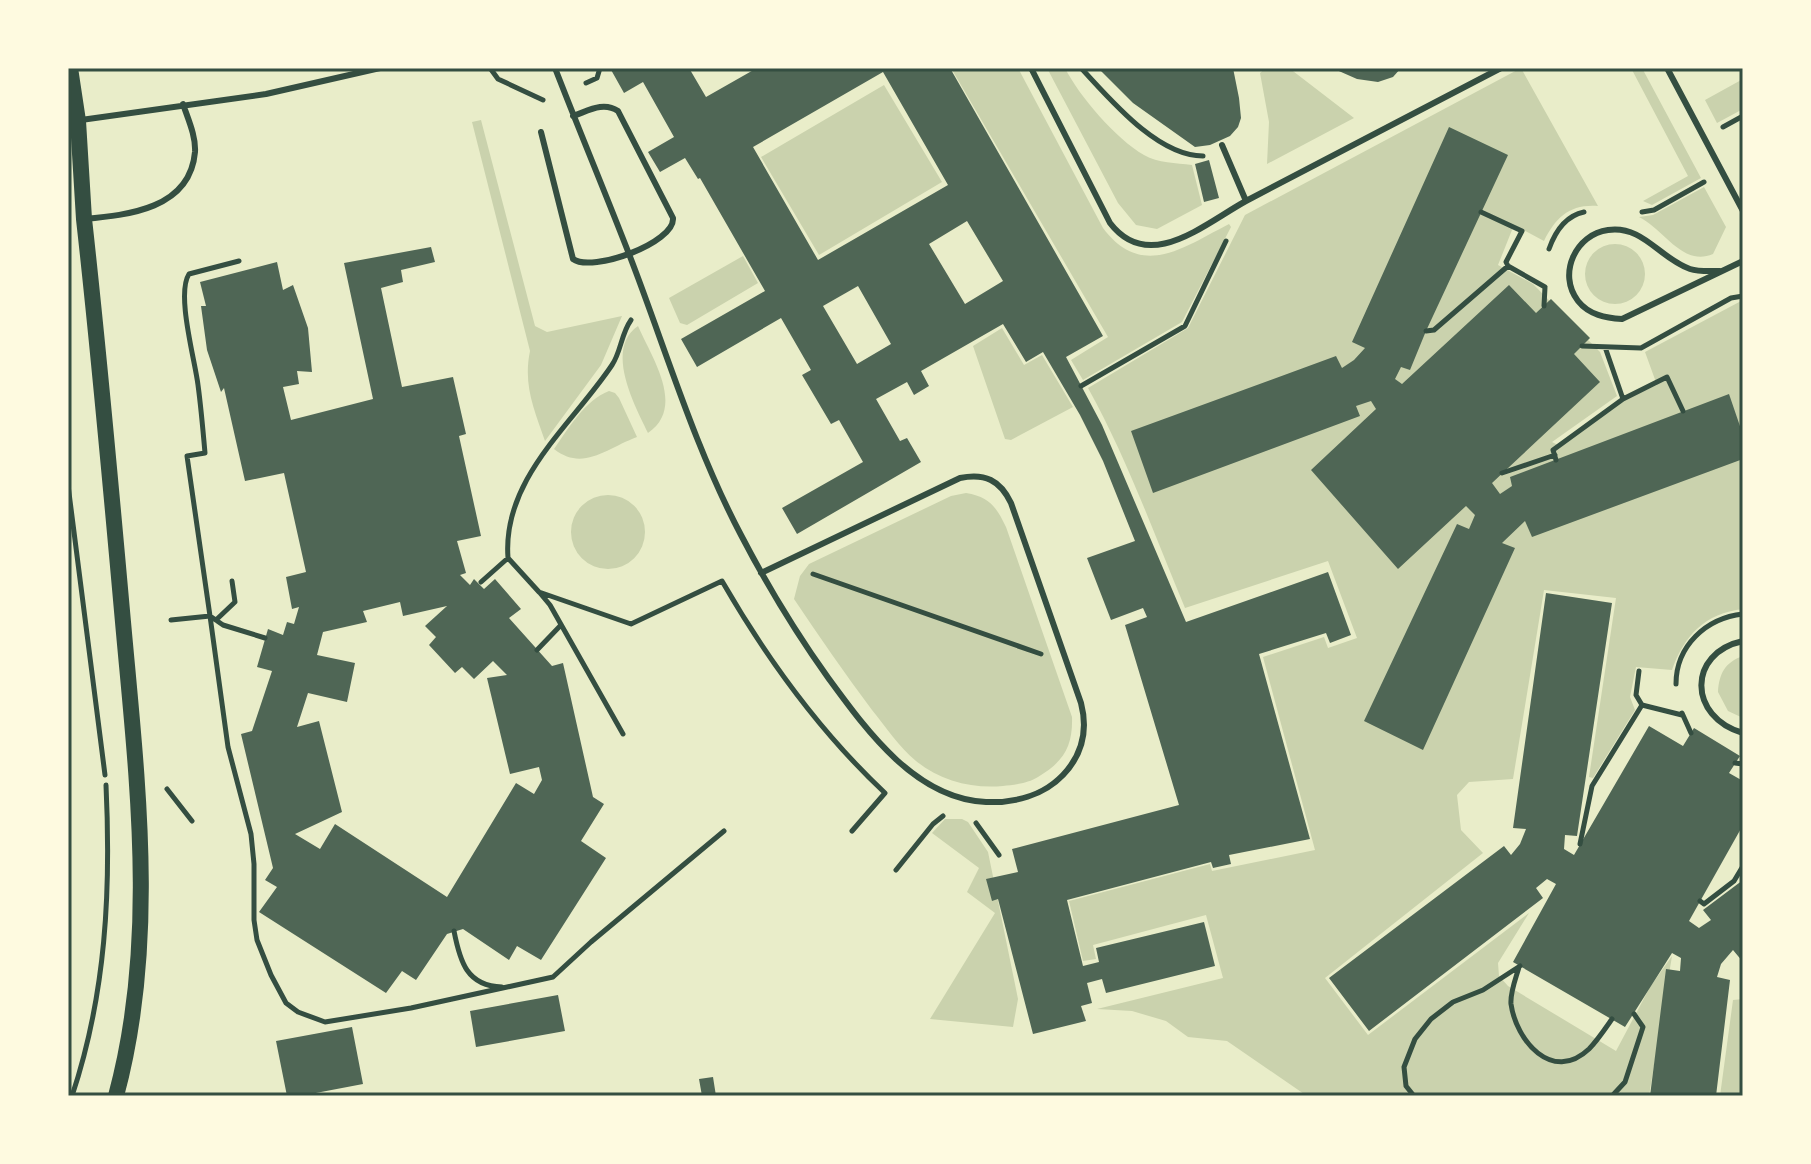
<svg xmlns="http://www.w3.org/2000/svg" width="1811" height="1164" font-family="Poppins,sans-serif">
	<rect width="100%" height="100%" fill="#e9edc9"/>
	<path fill="#cad2ad" d="M951,68H1018L1103,228C1142,280 1184,247 1229,224L1231,227L1182,322L1083,380L1071,360L1108,337Z
		M1047,68H1065C1079,96 1116,139 1144,155C1158,163 1176,163 1192,165L1202,205L1157,229L1136,225L1118,203Z
		M1266,68H1289L1354,118L1267,164L1269,122L1260,73Z
		M1521,68L1598,206C1570,204 1556,217 1544,241L1514,225L1498,265L1533,284L1600,352L1617,396L1552,442L1560,446L1626,399L1657,385L1645,352L1743,300V309L1740,311L1743,318V609C1705,613 1684,636 1672,670L1636,667L1630,697L1635,710L1593,778L1589,777L1616,598L1544,590L1513,779L1469,782L1457,795L1461,830L1483,853L1325,978L1368,1035L1529,913L1498,963L1499,976L1508,986L1616,1051L1650,987L1672,956L1649,1096H1307L1227,1041L1188,1037L1166,1021L1132,1011L1097,1009L1223,978L1206,915L1093,945L1096,959L1083,961L1069,901L1210,864L1212,871L1315,850L1263,657L1324,637L1328,648L1357,638L1328,561L1185,608C1154,534 1127,458 1088,388L1188,328L1245,215Z
		M1631,68H1642L1701,178L1652,205L1643,201L1688,176Z
		M1743,79V109L1717,123L1705,100Z
		M884,85L942,182L819,255L761,157Z
		M481,120L535,326L547,332L622,316L601,365L545,441C534,409 523,385 530,351L472,122Z
		M1704,187L1726,227L1713,254C1682,267 1664,229 1639,217L1653,215Z
		M1585 274a30 30 0 1 1 60 0a30 30 0 1 1-60 0Z
		M743,256L758,283L687,325L680,323L669,298Z
		M638,326C652,358 686,407 648,433C635,406 604,349 638,326Z
		M1002,328L1024,365L1042,355L1073,407L1011,440L1005,439L973,346Z
		M609,391L615,393L619,398L637,437C607,448 583,472 554,449C568,429 585,400 609,391Z
		M966,493C989,497 996,506 1006,527L1072,717C1073,747 1063,762 1038,777C1029,783 1014,785 1003,786C973,789 940,781 916,761C899,747 886,727 872,710C845,674 819,636 794,599L800,576L809,564L951,496Z
		M571 532a37 37 0 1 1 74 0a37 37 0 1 1-74 0Z
		M1743,656V718L1728,711L1718,692C1719,674 1725,662 1743,656Z
		M945,819H962L968,822L988,852L1018,999L1013,1027L930,1019L995,913L967,892L979,868L932,833Z
		M1743,999V1096H1720L1733,1000Z"/>
	<path fill="#4f6655" fill-rule="evenodd" d="M610,68H689L706,97L757,68H950L1103,336L1066,357L1102,425L1186,622L1328,572L1351,635L1330,643L1326,633L1259,654L1310,839L1229,855L1231,864L1213,868L1211,862L1067,900L1083,966L1099,962L1096,948L1204,922L1215,966L1106,993L1102,979L1087,983L1092,1003L1081,1006L1086,1021L1033,1034L998,899L992,901L986,879L1018,872L1012,849L1179,805L1125,625L1147,617L1143,608L1111,620L1087,558L1135,541L1103,461L1080,415L1043,352L1026,362L1003,324L921,371L929,386L914,395L907,382L876,399L900,441L907,438L921,462L797,534L782,508L863,462L839,420L831,424L802,375L811,370L781,318L697,367L681,339L765,291L700,178L698,179L685,158L660,172L648,152L674,137L643,82L624,93ZM883,72L948,185L818,260L753,147ZM967,221L1003,281L965,304L929,244ZM858,286L891,344L857,364L823,306Z
		M1098,68H1233L1239,98L1241,118L1238,127L1230,136L1210,145L1195,147L1133,103Z
		M1332,68H1401L1393,77L1378,82L1357,79Z
		M1449,127L1508,155L1426,331L1410,370L1401,367L1395,379L1402,384L1509,285L1536,313L1551,299L1590,338L1574,354L1600,382L1492,483L1500,494L1512,486L1510,477L1729,394L1743,435V459L1532,537L1525,521L1502,543L1515,548L1423,750L1364,721L1457,524L1469,529L1475,515L1466,506L1398,569L1311,470L1376,409L1371,401L1356,406L1360,416L1153,493L1131,431L1336,356L1342,368L1354,360L1365,348L1352,342Z
		M1209,160L1219,198L1204,202L1195,164Z
		M431,247L435,262L401,270L403,282L381,288L402,387L453,377L466,434L459,436L481,536L457,541L466,573L460,575L470,585L474,579L484,589L495,579L521,609L509,618L552,666L563,663L593,797L604,804L581,841L606,858L541,960L517,946L509,960L463,929L447,934L416,980L402,971L386,993L259,912L277,887L265,880L273,868L241,734L252,731L272,671L257,667L268,629L283,635L287,622L294,624L299,607L292,609L286,577L306,572L284,473L245,481L224,388L221,392L207,350L201,306H206L200,282L277,262L283,290L293,285L308,328L312,372L297,371L299,384L283,387L291,420L373,399L344,263ZM400,602L403,616L447,606L425,626L436,637L429,645L455,673L462,667L474,679L493,661L507,675L487,678L510,774L539,767L542,780L534,794L516,783L447,897L335,824L320,849L295,834L342,812L319,721L297,727L308,693L347,702L355,663L317,655L323,632L367,622L363,611Z
		M1546,593L1612,603L1577,836L1565,835L1564,849L1574,855L1649,726L1683,746L1694,728L1740,756L1729,773L1743,781V825L1689,921L1699,928L1711,920L1703,910L1743,880V962L1733,950L1721,964L1717,977L1730,980L1716,1096H1650L1666,969L1680,971L1681,958L1672,953L1625,1027L1513,962L1556,884L1547,879L1536,888L1543,898L1369,1031L1329,978L1504,846L1511,855L1520,844L1526,829L1513,828Z
		M558,995L565,1031L476,1047L470,1011Z
		M352,1027L363,1084L300,1096H287L276,1041Z
		M713,1077L716,1096H702L699,1079Z"/>
	<g fill="none" stroke-linecap="round" stroke-linejoin="round">
		<path stroke="#344e41" stroke-width="5" d="M490,68L498,79L543,100
			M1081,68C1110,99 1157,156 1203,156
			M586,83L597,78L600,68
			M1723,127L1743,116
			M1481,212L1522,231L1506,262L1508,266L1545,287
			M1642,212L1654,210L1704,182
			M1549,249C1555,232 1565,216 1584,212
			M239,261L189,274C176,294 195,360 198,385C201,407 203,430 205,453L187,456L210,616L223,625L265,638
			M1544,306L1545,287
			M1426,331L1434,330L1508,266
			M1582,346L1641,348L1731,298L1743,296
			M1605,347L1623,399L1667,377L1683,411
			M1081,386L1185,326L1226,241
			M1556,460L1553,450L1623,399
			M1502,473L1555,455
			M68,485L105,775
			M508,558C502,479 572,425 612,365C621,352 621,334 631,320
			M813,574L1041,654
			M481,582L508,558L539,592L631,624L722,581C767,659 819,731 885,793L852,831
			M540,593L550,605L623,734
			M171,620L210,616L228,747L251,834L254,864V920L257,940L271,975L286,1003L298,1012L325,1022L411,1008L553,977L591,942L724,831
			M216,620L235,602L232,581
			M537,650L561,625
			M1639,671L1636,695L1642,705
			M1676,684C1676,646 1706,618 1743,614
			M1682,713L1691,733
			M1735,763L1743,764
			M167,789L192,821
			M976,823L999,855
			M1580,844L1592,786L1642,705L1682,715
			M896,870L933,824L943,816
			M1700,901L1704,904L1734,881L1743,866
			M454,931C460,962 467,986 502,987
			M1519,967C1516,978 1510,992 1511,1004C1516,1040 1552,1084 1589,1049C1597,1041 1605,1029 1612,1019
			M72,1096C106,994 111,891 106,785
			M1414,1096L1406,1086L1404,1067L1415,1039L1431,1019L1453,1002L1483,990L1520,966
			M1612,1096L1625,1082L1643,1027L1634,1014"/>
		<path stroke="#344e41" stroke-width="6" d="M555,68C579,130 605,192 629,254C665,347 694,446 741,535C767,585 796,633 829,679C867,731 916,799 986,802C1014,803 1043,796 1063,775C1083,754 1088,730 1081,703L1011,503C1000,480 985,473 960,478L761,573
			M1031,68L1110,223C1149,274 1204,224 1246,201
			M1667,68L1743,211
			M81,120L266,94L380,68
			M541,132L573,259C592,273 675,243 673,218L618,111C603,101 588,111 573,116
			M1222,145L1246,201L1501,68
			M84,219C128,215 190,209 195,152C196,136 188,119 183,104
			M1720,271C1711,271 1699,272 1690,269C1659,258 1643,225 1608,230C1576,234 1557,274 1578,301C1589,315 1606,318 1622,319L1743,261
			M1743,641C1687,653 1688,717 1743,733"/>
		<path stroke="#344e41" stroke-width="16" d="M70,68L78,121L84,219C99,353 111,487 123,622C137,779 158,941 116,1096"/>
	</g>
	<rect width="1811" height="1164" fill="none" stroke="#fefae0" stroke-width="140"/>
	<rect x="70" y="70" width="1671" height="1024" fill="none" stroke="#344e41" stroke-width="3"/>
</svg>
